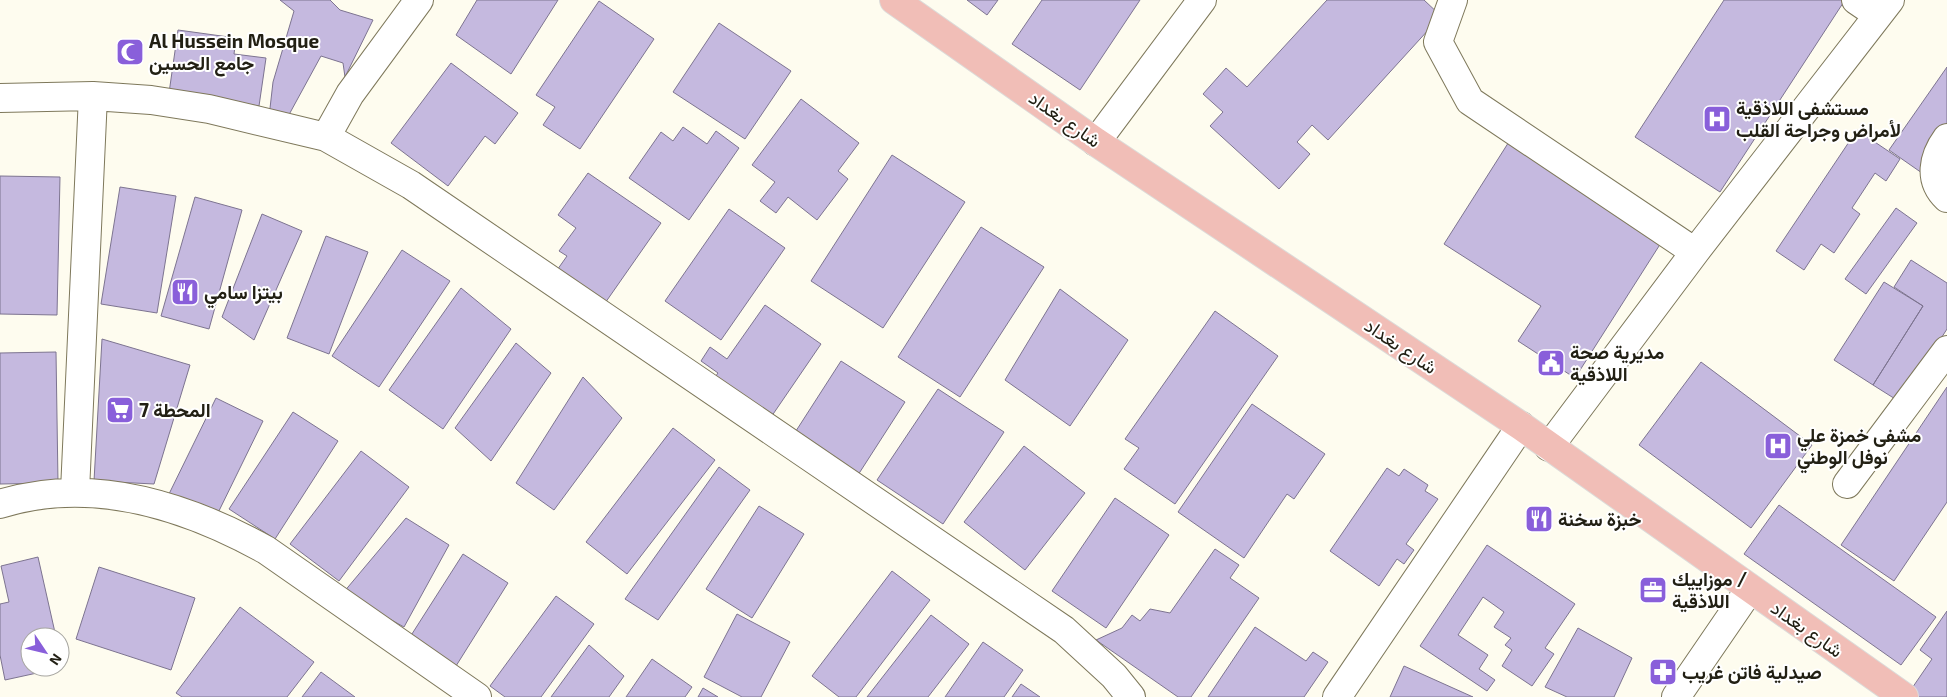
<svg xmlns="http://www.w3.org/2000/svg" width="1947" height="697" font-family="'Exo 2',Vazirmatn,sans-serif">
	<rect width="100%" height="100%" fill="#fefcef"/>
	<path fill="#c5b9df" stroke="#7d7490" d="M280,0H330L340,10L373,20L345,77L343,63L321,56L285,122L269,117L273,82L294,11Z
		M477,0H558L511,74L456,35Z
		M967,0H998L987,15Z
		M1042,0H1140L1080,90L1012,44Z
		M1327,0H1424L1441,16L1328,140L1312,125L1297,142L1310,154L1279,189L1210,126L1223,112L1203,94L1226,68L1247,87Z
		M1724,0H1845L1720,192L1635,137Z
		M599,1L654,39L580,149L543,125L555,107L536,95Z
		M719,23L791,71L745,139L673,92Z
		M178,30L236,38L234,54L266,58L259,106L169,93Z
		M451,63L518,113L495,144L485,136L448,186L391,143Z
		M1947,67V136L1922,173L1889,150Z
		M801,99L859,143L838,171L848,179L817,220L788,197L776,213L760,201L775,182L752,165Z
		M683,127L707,144L716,131L739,148L689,220L629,178L661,132L673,141Z
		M1857,130L1900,159L1886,181L1875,173L1852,208L1860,214L1834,253L1821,244L1804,270L1776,251Z
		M1512,137L1666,235L1575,378L1518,341L1541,306L1444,244Z
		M892,155L965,202L883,328L811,281Z
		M588,173L661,223L603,306L555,273L567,256L559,251L576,228L558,215Z
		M0,176L60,177L57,315L0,314Z
		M120,187L176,196L157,313L101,304Z
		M195,197L242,210L209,329L161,316Z
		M1896,208L1917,223L1866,294L1845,279Z
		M729,209L785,248L721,340L665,301Z
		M262,214L302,231L254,340L222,317Z
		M981,227L1044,267L960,397L898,357Z
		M326,236L368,252L329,354L287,338Z
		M402,250L450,281L379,387L332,356Z
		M1911,260L1947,283V329L1900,402L1873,385L1923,306L1894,287Z
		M1884,282L1923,306L1873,385L1834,360Z
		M461,288L511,329L443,429L389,390Z
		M1060,289L1128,340L1070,426L1005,380Z
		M765,305L821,344L767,423L710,384L718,373L701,361L710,347L727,359Z
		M1215,311L1278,356L1175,504L1124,469L1139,448L1125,439Z
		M102,339L190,365L154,484L94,481Z
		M516,343L551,373L491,461L455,428Z
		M56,352L58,483L0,484V353Z
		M841,361L905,402L858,475L794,434Z
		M1701,362L1812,445L1751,528L1639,445Z
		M583,377L622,418L554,510L516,483Z
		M1947,387V502L1894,581L1841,545Z
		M938,389L1004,432L943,524L877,480Z
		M216,398L263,421L215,519L168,496Z
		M1252,404L1325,454L1294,499L1287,494L1244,558L1178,512Z
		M293,412L338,441L275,539L229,509Z
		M673,428L715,460L627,574L586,542Z
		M1024,446L1085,493L1025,570L964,522Z
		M361,451L409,487L339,581L290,544Z
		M719,467L750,490L658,620L625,599Z
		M1387,468L1399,476L1404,469L1428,485L1425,491L1438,499L1406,544L1414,550L1404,564L1397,559L1379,586L1330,551Z
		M1115,498L1169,535L1106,628L1052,591Z
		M1779,505L1936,617L1901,665L1744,554Z
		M759,506L804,534L752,618L706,589Z
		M406,518L449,545L404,627L343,593Z
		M1487,545L1575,604L1545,648L1554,654L1532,686L1502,666L1512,650L1505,645L1511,638L1494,627L1504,612L1483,597L1458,635L1488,655L1479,669L1495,680L1487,691L1420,646Z
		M1215,549L1239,565L1230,578L1259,598L1191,697H1178L1096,640L1122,628L1132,615L1140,621L1150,609L1170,613Z
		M463,554L508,583L456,666L410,637Z
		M38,557L56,637H30V667H36L37,673L5,680L0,655V604L9,602L1,566Z
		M99,567L195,598L171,670L76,639Z
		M892,571L930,600L856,697H839L812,676Z
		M556,596L594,624L541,697H505L490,686Z
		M240,607L314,662L287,697H182L176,693Z
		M1947,611V697H1912L1908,694L1932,659L1920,650Z
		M737,614L790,642L761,697H742L704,677Z
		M931,615L969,644L928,697H867Z
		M1255,627L1306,661L1313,652L1328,662L1304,697H1208Z
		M1578,628L1632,658L1614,697H1567L1545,687Z
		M983,642L1023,670L1004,697H945Z
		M589,645L624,676L609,697H551Z
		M652,659L692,687L685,697H626Z
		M1404,666L1473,697H1390Z
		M321,672L355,697H302Z
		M1021,684L1040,697H1012Z
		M703,688L718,697H698Z"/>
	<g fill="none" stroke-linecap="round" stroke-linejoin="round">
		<defs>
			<path id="minor" d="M1453,0L1438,42L1470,101L1695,252
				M1856,0L1878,15
				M0,98L93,96L151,100L209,109L326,137L411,185L1064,630L1114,676L1131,697
				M326,137L350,94L419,0
				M1947,138C1933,157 1928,180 1947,198
				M1096,142L1202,0
				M1549,447L1695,252L1890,0
				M1847,484L1947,350
				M75,491L93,96
				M0,504C92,475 185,505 266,550L477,697
				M1337,697L1521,426
				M1676,697L1750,589"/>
			<path id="major" d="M894,0L1096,142L1521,426L1904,697"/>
		</defs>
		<use href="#minor" stroke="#7e785b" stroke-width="30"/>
		<use href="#major" stroke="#dcdbd9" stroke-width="30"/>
		<use href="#minor" stroke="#fff" stroke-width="28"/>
		<use href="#major" stroke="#f1beb7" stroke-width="28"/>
	</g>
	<defs>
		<symbol id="mosque-square" viewBox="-11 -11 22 22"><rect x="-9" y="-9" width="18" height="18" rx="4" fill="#895fda" stroke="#fff"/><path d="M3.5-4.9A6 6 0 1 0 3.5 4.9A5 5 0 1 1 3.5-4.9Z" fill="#fff"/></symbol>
		<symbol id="hospital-square" viewBox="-11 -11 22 22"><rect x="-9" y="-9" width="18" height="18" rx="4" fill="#895fda" stroke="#fff"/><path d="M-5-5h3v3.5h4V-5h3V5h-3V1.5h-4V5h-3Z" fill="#fff"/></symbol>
		<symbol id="restaurant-square" viewBox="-11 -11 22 22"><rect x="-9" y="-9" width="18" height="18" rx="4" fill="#895fda" stroke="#fff"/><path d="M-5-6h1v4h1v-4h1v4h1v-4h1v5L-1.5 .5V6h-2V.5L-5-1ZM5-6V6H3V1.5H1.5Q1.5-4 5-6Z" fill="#fff"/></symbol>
		<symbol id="civic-square" viewBox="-11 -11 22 22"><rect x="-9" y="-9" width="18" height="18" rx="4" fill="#895fda" stroke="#fff"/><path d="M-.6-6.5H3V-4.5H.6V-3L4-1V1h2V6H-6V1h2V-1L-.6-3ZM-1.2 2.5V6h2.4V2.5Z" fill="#fff"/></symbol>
		<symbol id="supermarket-square" viewBox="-11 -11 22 22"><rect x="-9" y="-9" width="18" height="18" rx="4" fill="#895fda" stroke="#fff"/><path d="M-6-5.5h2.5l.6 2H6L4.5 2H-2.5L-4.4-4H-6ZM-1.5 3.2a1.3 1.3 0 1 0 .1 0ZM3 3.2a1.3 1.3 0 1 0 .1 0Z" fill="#fff"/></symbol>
		<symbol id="office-square" viewBox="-11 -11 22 22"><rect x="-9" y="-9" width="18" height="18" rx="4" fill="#895fda" stroke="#fff"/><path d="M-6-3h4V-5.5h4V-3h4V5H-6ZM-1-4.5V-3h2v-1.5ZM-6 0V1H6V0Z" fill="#fff"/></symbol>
		<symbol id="pharmacy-square" viewBox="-11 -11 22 22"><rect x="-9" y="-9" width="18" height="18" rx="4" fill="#895fda" stroke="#fff"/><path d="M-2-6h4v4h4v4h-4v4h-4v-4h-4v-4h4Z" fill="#fff"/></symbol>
	</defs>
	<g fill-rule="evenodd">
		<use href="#mosque-square" x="114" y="36" width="32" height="32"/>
		<use href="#hospital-square" x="1701" y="103" width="32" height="32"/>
		<use href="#restaurant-square" x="169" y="276" width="32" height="32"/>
		<use href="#civic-square" x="1535" y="347" width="32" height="32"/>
		<use href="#supermarket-square" x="104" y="394" width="32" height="32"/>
		<use href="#hospital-square" x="1762" y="430" width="32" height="32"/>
		<use href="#restaurant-square" x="1523" y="503" width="32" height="32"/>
		<use href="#office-square" x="1637" y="574" width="32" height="32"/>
		<use href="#pharmacy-square" x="1647" y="656" width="32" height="32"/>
	</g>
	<g text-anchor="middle" stroke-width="4" stroke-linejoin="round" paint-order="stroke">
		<g font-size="19" font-weight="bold" fill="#222014" stroke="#fff" text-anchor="start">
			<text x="149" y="48">Al Hussein Mosque<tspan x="149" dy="22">جامع الحسين</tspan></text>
			<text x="1736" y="115">مستشفى اللاذقية<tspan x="1736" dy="22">لأمراض وجراحة القلب</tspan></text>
			<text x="204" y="299">بيتزا سامي</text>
			<text x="1570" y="359">مديرية صحة<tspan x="1570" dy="22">اللاذقية</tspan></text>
			<text x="139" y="417">المحطة 7</text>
			<text x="1797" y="442">مشفى خمزة علي<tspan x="1797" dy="22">نوفل الوطني</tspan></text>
			<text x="1558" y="526">خبزة سخنة</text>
			<text x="1672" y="586">موزاييك /<tspan x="1672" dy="22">اللاذقية</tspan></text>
			<text x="1682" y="679">صيدلية فاتن غريب</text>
		</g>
		<g font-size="19" fill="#222014" stroke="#fff">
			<text transform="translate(1065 119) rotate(35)" y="7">شارع بغداد</text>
			<text transform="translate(1401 346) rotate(34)" y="7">شارع بغداد</text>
			<text transform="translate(1807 629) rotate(35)" y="7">شارع بغداد</text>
		</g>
	</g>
	<g transform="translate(45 652) rotate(125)"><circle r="24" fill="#ffffff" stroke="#a7a6a1"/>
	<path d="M0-4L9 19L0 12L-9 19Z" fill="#895fda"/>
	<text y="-8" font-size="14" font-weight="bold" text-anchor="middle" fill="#222014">N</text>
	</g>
</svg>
